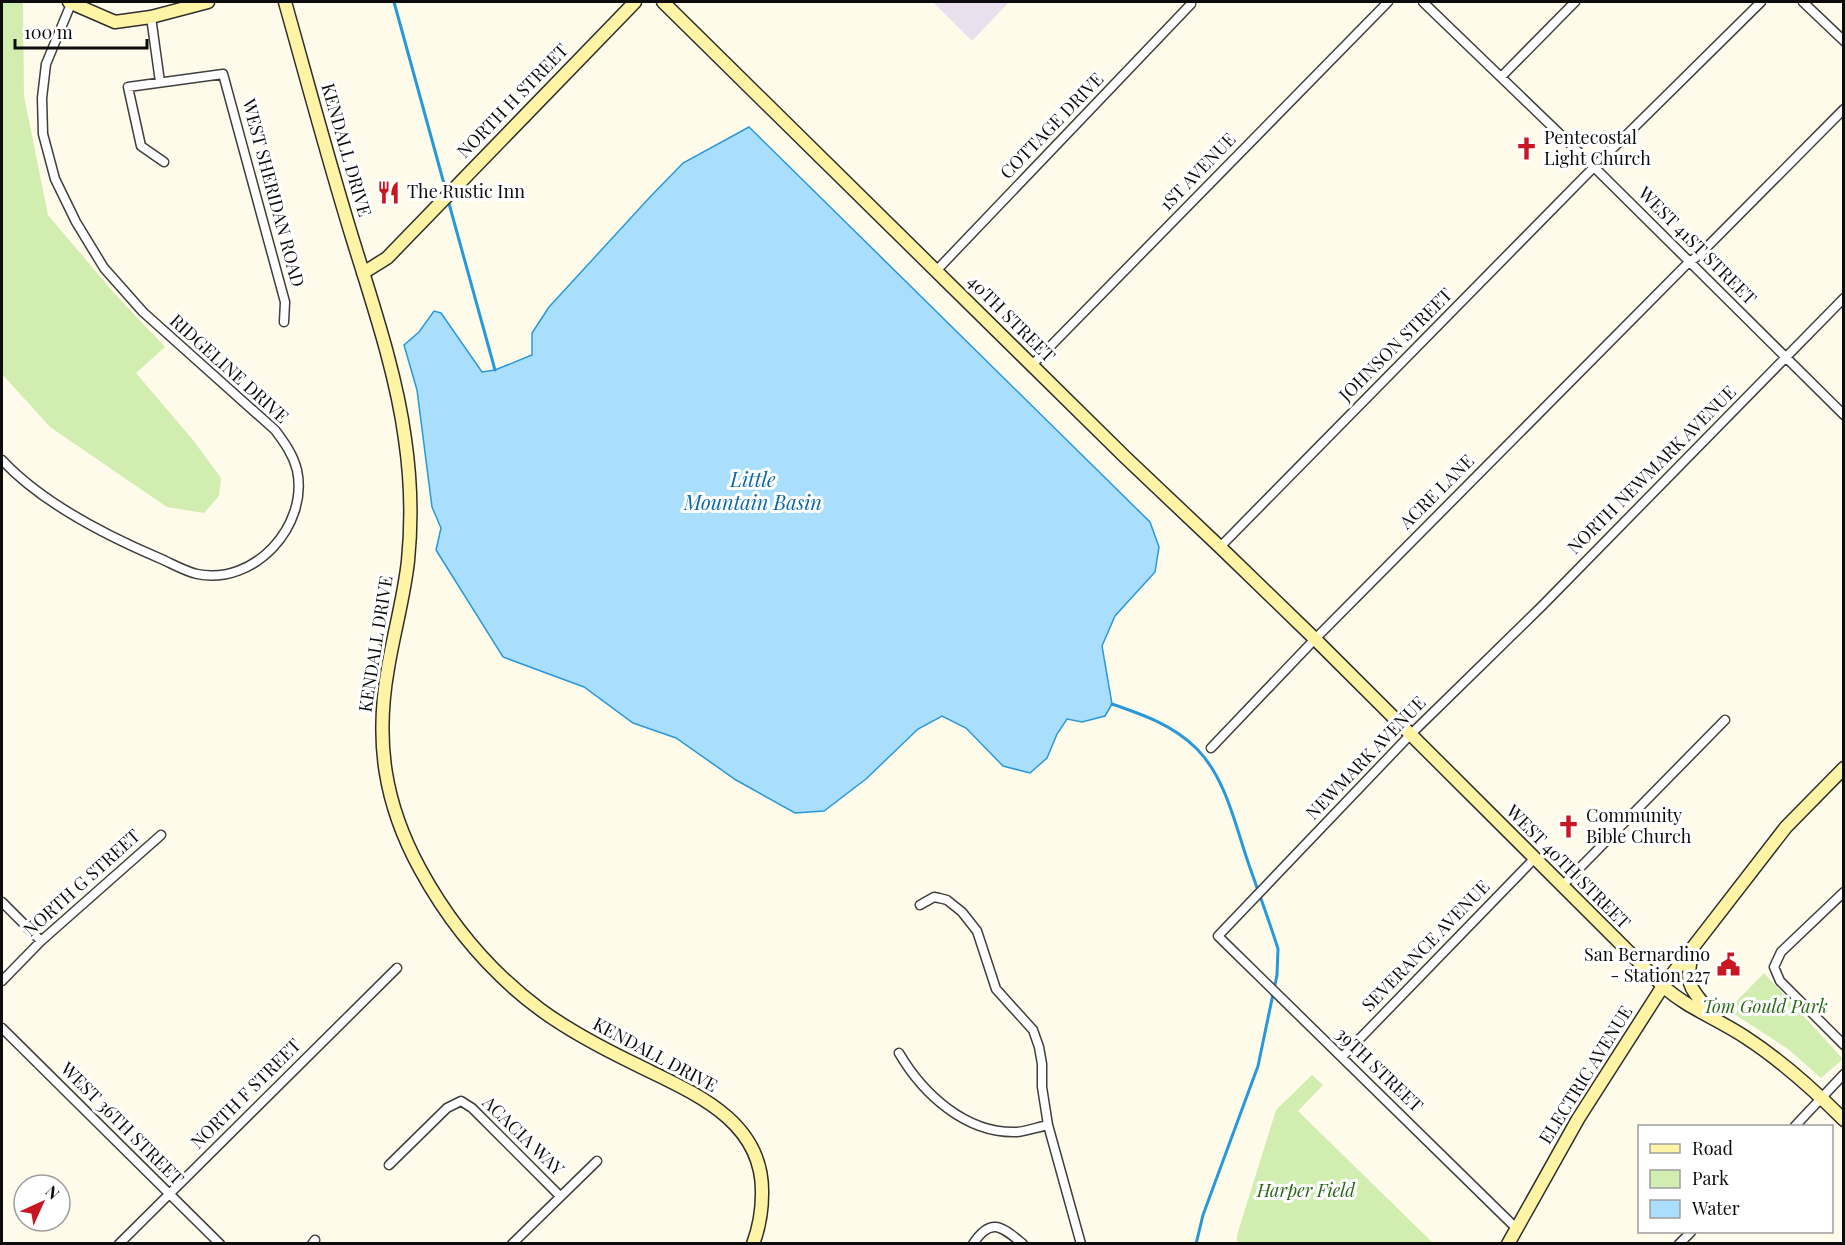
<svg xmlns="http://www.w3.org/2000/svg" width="1845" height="1245" font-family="'Playfair Display',serif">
	<rect width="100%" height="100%" fill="#fffbea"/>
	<path fill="#eadfec" d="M933,2H1009L972,41Z"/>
	<path fill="#d1edb0" d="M2,2H23L24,96L48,215L114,293L165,347L136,373L193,440L221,478L219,496L204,513L167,507L50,427L2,374Z
		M1764,973L1843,1059L1821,1078L1788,1049L1728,1010Z
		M1312,1075L1323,1085L1298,1111L1433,1243H1237V1235L1276,1110Z"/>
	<path fill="#a9dffc" stroke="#2998db" stroke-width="1.5" d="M749,127L1150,522L1159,547L1155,572L1115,616L1102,646L1112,704L1105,716L1082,722L1067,719L1057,734L1047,758L1030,773L1003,766L966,728L942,716L918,729L866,779L824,811L795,813L736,780L676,738L633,723L584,687L503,657L436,550L441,528L432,507L417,390L404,345L419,332L434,311L441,313L482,372L495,370L532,355V333L549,307L650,197L683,163Z"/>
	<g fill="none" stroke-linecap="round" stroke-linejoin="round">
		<path stroke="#2998db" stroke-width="3" d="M394,2L446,191
			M448,200L495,370
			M1112,704C1144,715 1173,725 1197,749C1226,779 1235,824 1248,862C1258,891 1269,920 1278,949L1277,975L1258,1066L1203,1215L1196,1244"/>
		<defs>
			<path id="street" d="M1423,2L1594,167L1844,415
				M1803,2L1844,41
				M151,17L160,82
				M1501,77L1575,2
				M164,162L141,146L128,87L223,74L285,302L284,322
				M936,271L1191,4
				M1032,365L1388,2
				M2,460C42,503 105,535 159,558C171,563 184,571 197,574C254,586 309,526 297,470C293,454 284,442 275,430L143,312L104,268L76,222L55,179L43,134L42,98L46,64L71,4
				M1220,547L1594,167L1761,2
				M1211,748L1315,639L1689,262L1698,256L1844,109
				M1562,886L1725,720
				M1844,892L1781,952L1774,967L1780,981L1844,1045
				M2,902L41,941
				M920,905L934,897L939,898L947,900L962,912L977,931L996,989L1033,1030L1039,1047L1042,1064V1087L1048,1125L1081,1244
				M2,981L41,941L161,835
				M2,1028L220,1244
				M899,1053C923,1094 966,1134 1017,1132C1027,1131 1038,1127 1048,1125
				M1342,1057L1534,859
				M1795,1126L1844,1074
				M389,1165L447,1108L461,1101L472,1108L560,1196
				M1516,1228L1218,936L1410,735L1542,606L1844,298
				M119,1244L397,968
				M312,1244L315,1240
				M512,1244L597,1161
				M973,1244C991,1216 1002,1227 1023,1244
				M1679,1244L1691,1232"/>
			<path id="secondary" d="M69,2L115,22L151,17L208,2
				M285,2C307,80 328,159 352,237C372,302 396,372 405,439C411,480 412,521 408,561C404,597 394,632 388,668C375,741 384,803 420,869C450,924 491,973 541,1010C571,1032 602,1048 635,1064C691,1092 764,1119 762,1194C762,1211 759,1228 753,1244
				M663,2L1125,457L1220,547L1315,639L1663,986C1687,1008 1718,1019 1745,1037C1782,1061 1813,1089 1844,1120
				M363,273L387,258L635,2
				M1693,952C1683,987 1692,989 1713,1015
				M1508,1244L1578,1119L1663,986L1786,827L1844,768"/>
		</defs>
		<use href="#street" stroke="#3f3f3f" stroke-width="11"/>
		<use href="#secondary" stroke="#2e2e2e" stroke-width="15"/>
		<use href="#street" stroke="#fff" stroke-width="8"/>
		<use href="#secondary" stroke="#fff3a5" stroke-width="12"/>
	</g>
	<defs>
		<symbol id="church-bare" viewBox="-9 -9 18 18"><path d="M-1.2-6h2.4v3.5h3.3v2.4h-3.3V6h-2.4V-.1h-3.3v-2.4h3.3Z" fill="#c91623" stroke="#fff" stroke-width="2.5" paint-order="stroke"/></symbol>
		<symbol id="restaurant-bare" viewBox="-9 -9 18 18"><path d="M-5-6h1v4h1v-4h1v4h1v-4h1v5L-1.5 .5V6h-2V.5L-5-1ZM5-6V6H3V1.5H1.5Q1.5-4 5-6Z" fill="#c91623" stroke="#fff" stroke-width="2.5" paint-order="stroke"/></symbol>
		<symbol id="civic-bare" viewBox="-9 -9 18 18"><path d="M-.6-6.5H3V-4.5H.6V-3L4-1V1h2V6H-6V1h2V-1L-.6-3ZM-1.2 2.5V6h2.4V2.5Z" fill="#c91623" stroke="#fff" stroke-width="2.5" paint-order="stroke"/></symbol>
	</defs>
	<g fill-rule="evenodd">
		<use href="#church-bare" x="1510" y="132" width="33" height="33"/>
		<use href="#restaurant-bare" x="372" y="176" width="33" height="33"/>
		<use href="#church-bare" x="1552" y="810" width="33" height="33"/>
		<use href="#civic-bare" x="1712" y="948" width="33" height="33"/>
	</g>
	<g text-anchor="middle" stroke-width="6" stroke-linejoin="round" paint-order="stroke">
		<g font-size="18" fill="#0c0c0c" stroke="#fff">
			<text transform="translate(513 101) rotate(-46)" y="6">NORTH H STREET</text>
			<text transform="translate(1052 126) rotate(-46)" y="6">COTTAGE DRIVE</text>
			<text transform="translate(346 150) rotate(74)" y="6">KENDALL DRIVE</text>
			<text transform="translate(1198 172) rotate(-46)" y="6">1ST AVENUE</text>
			<text transform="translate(273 193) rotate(75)" y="6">WEST SHERIDAN ROAD</text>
			<text transform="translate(1697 246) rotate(45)" y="6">WEST 41ST STREET</text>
			<text transform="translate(1011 319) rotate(45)" y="6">40TH STREET</text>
			<text transform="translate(1396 345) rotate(-45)" y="6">JOHNSON STREET</text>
			<text transform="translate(229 369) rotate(42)" y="6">RIDGELINE DRIVE</text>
			<text transform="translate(1652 470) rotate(-45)" y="6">NORTH NEWMARK AVENUE</text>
			<text transform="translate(1437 492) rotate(-45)" y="6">ACRE LANE</text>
			<text transform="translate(376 644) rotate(-81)" y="6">KENDALL DRIVE</text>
			<text transform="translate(1366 758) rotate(-46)" y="6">NEWMARK AVENUE</text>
			<text transform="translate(1568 867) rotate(45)" y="6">WEST 40TH STREET</text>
			<text transform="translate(82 883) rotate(-42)" y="6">NORTH G STREET</text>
			<text transform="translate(1426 946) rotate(-46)" y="6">SEVERANCE AVENUE</text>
			<text transform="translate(655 1055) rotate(28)" y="6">KENDALL DRIVE</text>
			<text transform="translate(1379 1070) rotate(44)" y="6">39TH STREET</text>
			<text transform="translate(1586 1075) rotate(-58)" y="6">ELECTRIC AVENUE</text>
			<text transform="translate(246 1094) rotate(-45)" y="6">NORTH F STREET</text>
			<text transform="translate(122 1124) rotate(45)" y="6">WEST 36TH STREET</text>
			<text transform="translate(523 1136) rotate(44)" y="6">ACACIA WAY</text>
		</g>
		<g font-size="18" fill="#0c0c0c" stroke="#fff" text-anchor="start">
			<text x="1544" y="144">Pentecostal<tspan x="1544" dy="21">Light Church</tspan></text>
			<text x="407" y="198">The Rustic Inn</text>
			<text x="1586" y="822">Community<tspan x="1586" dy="21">Bible Church</tspan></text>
			<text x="1710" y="961" text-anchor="end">San Bernardino<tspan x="1710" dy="21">- Station 227</tspan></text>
		</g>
		<g font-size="18" font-style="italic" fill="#296916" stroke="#fff">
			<text x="1765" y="1013">Tom Gould Park</text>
			<text x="1306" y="1197">Harper Field</text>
		</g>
		<g font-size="20" font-style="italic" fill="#0967a9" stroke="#fff">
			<text x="753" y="487">Little<tspan x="753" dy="23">Mountain Basin</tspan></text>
		</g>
	</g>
	<rect width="1845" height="1245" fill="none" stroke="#0c0c0c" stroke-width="6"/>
	<rect x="1638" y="1125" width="195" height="108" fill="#ffffff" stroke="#9e9e9e" stroke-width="1.5"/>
	<rect x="1650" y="1144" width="30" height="9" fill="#fff3a5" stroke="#9e9e9e" stroke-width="1.5"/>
	<text x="1692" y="1155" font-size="18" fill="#0c0c0c">Road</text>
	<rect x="1650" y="1170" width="30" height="18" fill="#d1edb0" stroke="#9e9e9e" stroke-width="1.5"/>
	<text x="1692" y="1185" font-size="18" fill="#0c0c0c">Park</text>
	<rect x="1650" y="1200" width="30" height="18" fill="#a9dffc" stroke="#9e9e9e" stroke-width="1.5"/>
	<text x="1692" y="1215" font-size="18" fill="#0c0c0c">Water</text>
	<g transform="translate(42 1203) rotate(45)"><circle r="28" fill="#ffffff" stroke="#9e9e9e" stroke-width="1.5"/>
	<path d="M0-4.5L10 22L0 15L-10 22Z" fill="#c91623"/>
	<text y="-9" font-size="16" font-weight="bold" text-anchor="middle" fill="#0c0c0c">N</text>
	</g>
	<path d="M15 39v9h132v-9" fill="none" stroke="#0c0c0c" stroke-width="3"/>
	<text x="24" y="39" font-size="18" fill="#0c0c0c" stroke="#ffffff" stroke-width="4.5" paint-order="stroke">100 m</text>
</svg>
